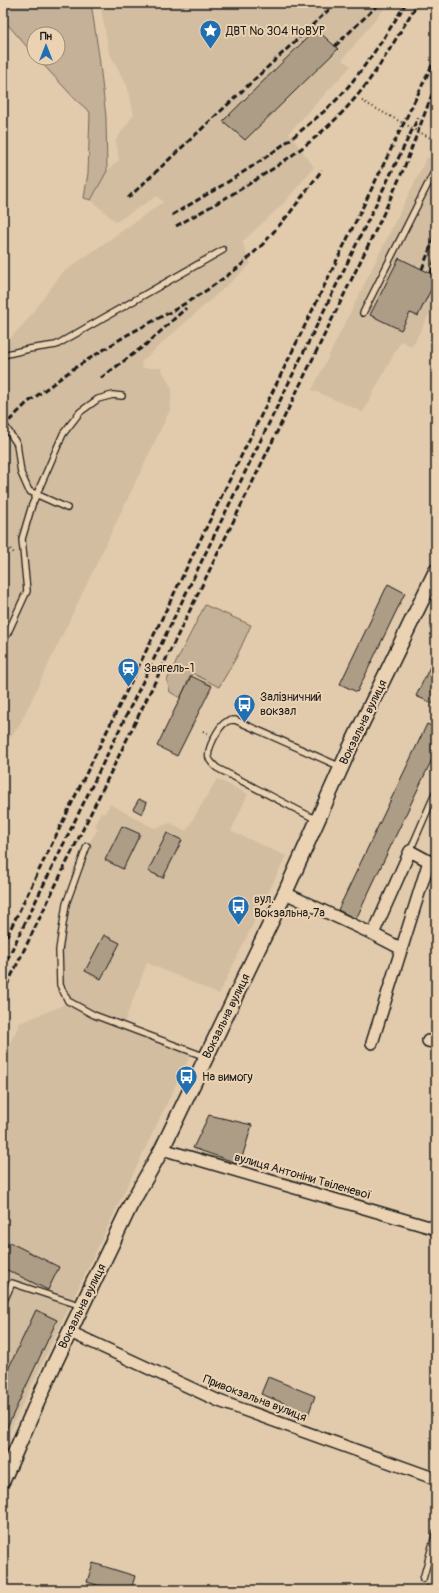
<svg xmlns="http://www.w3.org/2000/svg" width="439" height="1593" font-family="Pangolin,sans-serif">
	<rect width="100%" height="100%" fill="#e2cbac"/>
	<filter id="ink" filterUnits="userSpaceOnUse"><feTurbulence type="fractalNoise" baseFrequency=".025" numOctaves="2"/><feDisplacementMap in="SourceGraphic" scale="8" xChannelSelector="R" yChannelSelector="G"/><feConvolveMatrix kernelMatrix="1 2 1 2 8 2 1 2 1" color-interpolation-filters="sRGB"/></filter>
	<g filter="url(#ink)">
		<path fill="#d2bda1" d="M100,3H389L342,60L351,66L289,133L314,167L283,204L242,242L251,264L141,362L143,368H161L172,389L170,410L18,728L3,746V346L27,320L62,273L163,202L157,196L116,222L91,200L107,171L119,160L116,140L134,114L127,86L109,52Z
			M427,157L436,160V301L412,347L401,341L363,412L312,390Z
			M217,779L248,794L231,831L286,856L219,994L147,963L123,1026L192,1051L3,1445V1057L20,1023L59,1007L68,1001L60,985L59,950L66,904L87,846L98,829L95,825L100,813H105L110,804L154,828L171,823L186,831Z"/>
		<path fill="#c4b197" stroke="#70665a" d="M3,3H91L99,56L106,117L107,171L91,200L84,198L88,173L90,112L76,100L37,58H58V34H34V55L3,19Z
			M205,605L251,625L236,658L219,687L192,673L180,698L170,692L167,680Z"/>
		<path fill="#ae9d86" stroke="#1c1c1c" d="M316,29L338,49L245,140L223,121Z
			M399,258L436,276V279L418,316L410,313L401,330L370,315Z
			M388,584L405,593L357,692L340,684Z
			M436,654V705L416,696Z
			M191,676L212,686L177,756L157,746Z
			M427,724L436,728V751L356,919L338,910Z
			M139,799L147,803L142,814L133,809Z
			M122,826L140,834L123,869L105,860Z
			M167,833L182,840L163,878L148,871Z
			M104,935L120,943L101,979L85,971Z
			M209,1115L252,1125L240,1164L193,1148Z
			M9,1242L59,1267L48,1290L3,1268V1254Z
			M36,1310L57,1320L3,1436V1380Z
			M268,1377L315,1396L308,1415L290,1408L291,1406L261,1394Z
			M93,1563L135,1576L131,1590H114L87,1582Z"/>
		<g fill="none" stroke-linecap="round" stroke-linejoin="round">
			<defs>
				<path id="service" d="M363,313L436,168
					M3,355L29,349L56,345L223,250
					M3,423L17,444L21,473L29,491L67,508
					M3,643L27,591L22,539L32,505L63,434L80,412L98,399L113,395L122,396
					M317,820L217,768C214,765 210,762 209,758C206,750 219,726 226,722C229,720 232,720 235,720L341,767
					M87,846L66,904L59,950L60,985L68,1001L94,1015L206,1057
					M410,851L436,791
					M3,1303L12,1283L82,1306
					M423,1579L436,1532"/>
				<path id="minor" d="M285,893L373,934L410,851L436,865
					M373,934L402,949
					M428,1041L436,1043
					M372,1043L429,861
					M162,1149L436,1229
					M70,1332L219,1401L436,1479"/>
				<path id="tertiary" d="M3,1480L51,1371L82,1306L130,1206L162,1149L285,893L349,750L436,571"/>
			</defs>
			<use href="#service" stroke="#1c1c1c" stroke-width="8"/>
			<use href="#minor" stroke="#1c1c1c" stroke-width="14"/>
			<use href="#tertiary" stroke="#1c1c1c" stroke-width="17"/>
			<path stroke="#1c1c1c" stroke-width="2" stroke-dasharray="1 3" stroke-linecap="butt" d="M362,101L436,141
				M3,546L8,547L15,554
				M203,731L209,734
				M427,1585L430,1590"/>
			<use href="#service" stroke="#ead2b2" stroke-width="5.5"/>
			<use href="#minor" stroke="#ead2b2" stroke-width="11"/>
			<use href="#tertiary" stroke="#ead2b2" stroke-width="14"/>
			<path stroke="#1c1c1c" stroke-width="3" stroke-dasharray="6 3" stroke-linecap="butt" d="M335,46L380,3
				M128,198L336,3
				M172,215C220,187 267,160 309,124C322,113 336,102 347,88C369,62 388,32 406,3
				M176,226C237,192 312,151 356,97C380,69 398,34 418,3
				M422,269L436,233
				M431,274L436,254
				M101,378L148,343L186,308
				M3,427L27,403L73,369L127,335L176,309L207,290L239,267L264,243L289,214L322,170
				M3,944L436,57
				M3,968L418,118
				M3,993L382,217L404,168L436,84"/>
		</g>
	</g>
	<defs>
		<symbol id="sight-pin" viewBox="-11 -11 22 30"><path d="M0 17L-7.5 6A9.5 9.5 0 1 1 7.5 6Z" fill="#1f6fb2" stroke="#ead2b2"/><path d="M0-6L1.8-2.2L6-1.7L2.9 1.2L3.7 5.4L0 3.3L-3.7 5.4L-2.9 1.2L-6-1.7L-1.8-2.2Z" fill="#fff"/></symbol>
		<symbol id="station-pin" viewBox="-11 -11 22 30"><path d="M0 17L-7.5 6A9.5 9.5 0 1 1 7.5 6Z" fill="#1f6fb2" stroke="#ead2b2"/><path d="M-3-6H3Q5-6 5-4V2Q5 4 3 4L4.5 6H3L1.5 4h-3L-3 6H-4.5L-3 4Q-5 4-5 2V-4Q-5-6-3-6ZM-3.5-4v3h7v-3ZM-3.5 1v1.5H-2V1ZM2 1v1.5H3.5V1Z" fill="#fff"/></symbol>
		<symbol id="bus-pin" viewBox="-11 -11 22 30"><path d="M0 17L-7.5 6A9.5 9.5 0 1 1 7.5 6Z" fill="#1f6fb2" stroke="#ead2b2"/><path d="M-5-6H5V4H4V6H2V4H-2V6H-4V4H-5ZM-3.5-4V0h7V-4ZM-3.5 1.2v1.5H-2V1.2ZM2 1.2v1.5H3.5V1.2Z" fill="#fff"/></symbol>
	</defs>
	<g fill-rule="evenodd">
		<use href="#sight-pin" x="198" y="18" width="25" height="34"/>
		<use href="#station-pin" x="116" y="656" width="25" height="34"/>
		<use href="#bus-pin" x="232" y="692" width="25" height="34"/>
		<use href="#bus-pin" x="226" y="894" width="25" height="34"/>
		<use href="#bus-pin" x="174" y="1064" width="25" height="34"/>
	</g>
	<g text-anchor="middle" stroke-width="4" stroke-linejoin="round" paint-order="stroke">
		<g font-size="12" fill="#1c1c1c" stroke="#ead2b2" text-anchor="start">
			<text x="226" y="35">ДВТ № 304 НоВУР</text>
			<text x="144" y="672">Звягель-1</text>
			<text x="260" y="701">Залізничний<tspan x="260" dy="14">вокзал</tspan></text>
			<text x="254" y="903">вул.<tspan x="254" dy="14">Вокзальна, 7а</tspan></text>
			<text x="202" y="1081">На вимогу</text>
		</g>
		<g font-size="12" fill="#1c1c1c" stroke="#ead2b2">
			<text transform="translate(363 722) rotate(-64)" y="4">Вокзальна вулиця</text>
			<text transform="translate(226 1016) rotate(-64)" y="4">Вокзальна вулиця</text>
			<text transform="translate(303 1176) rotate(16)" y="4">вулиця Антоніни Твіленевої</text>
			<text transform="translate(82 1306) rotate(-64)" y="4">Вокзальна вулиця</text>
			<text transform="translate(255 1398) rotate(21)" y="4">Привокзальна вулиця</text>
		</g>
	</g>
	<rect width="439" height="1593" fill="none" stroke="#ead2b2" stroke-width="16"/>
	<rect x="8" y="8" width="423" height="1577" fill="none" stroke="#1c1c1c" stroke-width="1.5" filter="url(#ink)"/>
	<g transform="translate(46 46)"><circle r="19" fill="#ead2b2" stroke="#988976"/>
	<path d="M0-3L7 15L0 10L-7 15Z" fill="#1f6fb2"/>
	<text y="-6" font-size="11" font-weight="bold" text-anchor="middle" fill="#1c1c1c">Пн</text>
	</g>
</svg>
